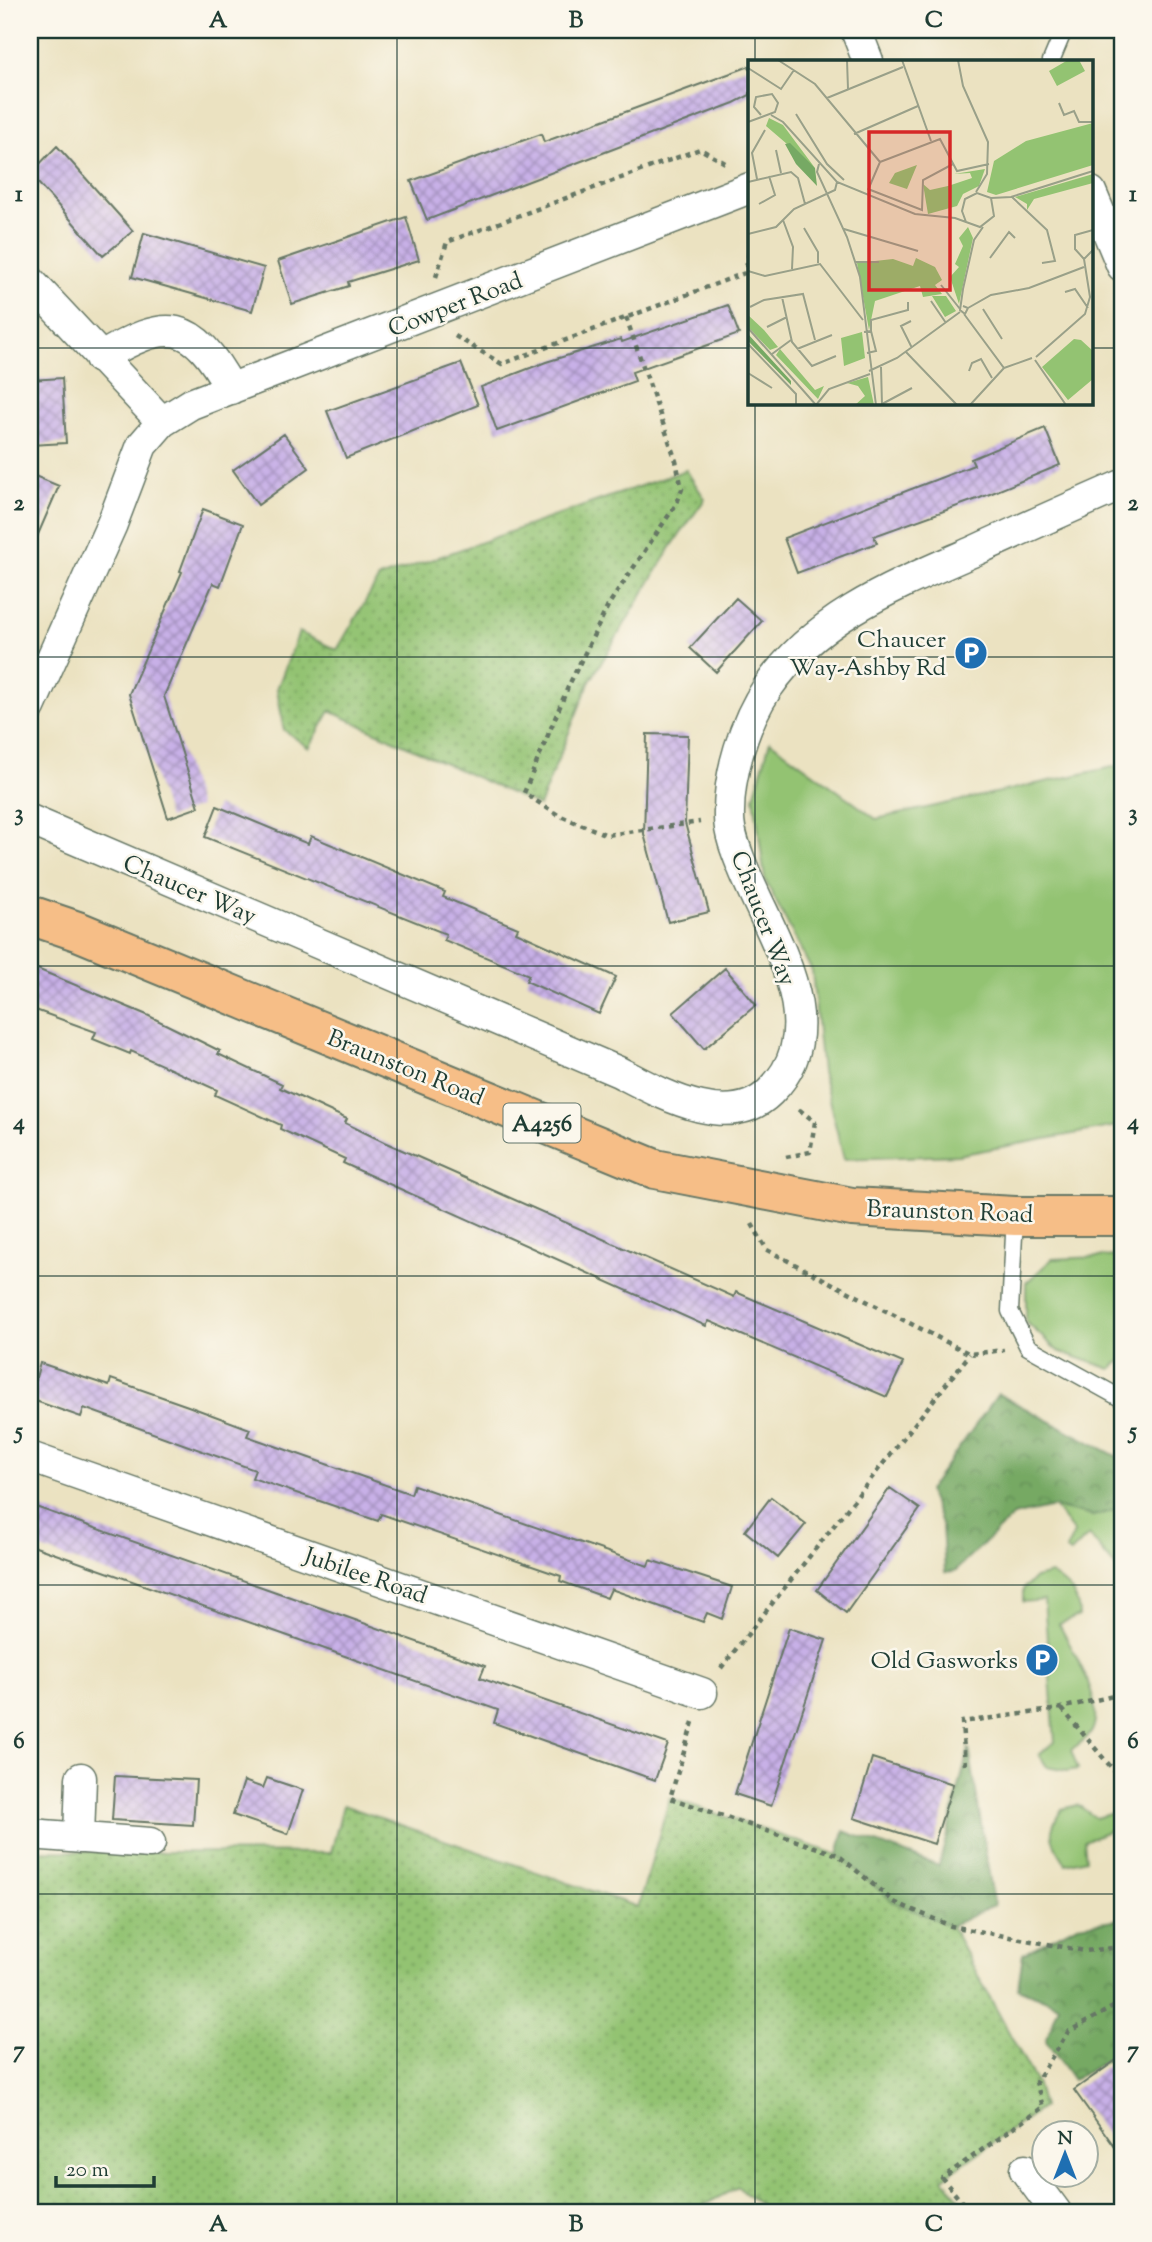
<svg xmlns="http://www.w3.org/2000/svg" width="1152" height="2242" font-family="'Sorts Mill Goudy',serif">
	<defs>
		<pattern id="forest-crowns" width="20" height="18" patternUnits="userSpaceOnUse" patternTransform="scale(1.75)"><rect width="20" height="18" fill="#76a964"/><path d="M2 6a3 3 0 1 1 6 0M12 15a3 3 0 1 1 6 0" fill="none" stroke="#608b53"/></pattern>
		<pattern id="park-dots" width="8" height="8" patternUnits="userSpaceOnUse" patternTransform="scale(1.75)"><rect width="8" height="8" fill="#93c372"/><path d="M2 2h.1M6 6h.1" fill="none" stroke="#77a05e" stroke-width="1.8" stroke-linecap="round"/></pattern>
		<pattern id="building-cross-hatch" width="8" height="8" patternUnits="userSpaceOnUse" patternTransform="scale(1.75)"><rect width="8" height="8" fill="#c8b0e7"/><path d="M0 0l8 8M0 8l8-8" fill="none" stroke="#a290bc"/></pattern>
	</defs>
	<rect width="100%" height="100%" fill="#fbf7ec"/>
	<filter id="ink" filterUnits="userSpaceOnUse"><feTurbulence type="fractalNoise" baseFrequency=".0143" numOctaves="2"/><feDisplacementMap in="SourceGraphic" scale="14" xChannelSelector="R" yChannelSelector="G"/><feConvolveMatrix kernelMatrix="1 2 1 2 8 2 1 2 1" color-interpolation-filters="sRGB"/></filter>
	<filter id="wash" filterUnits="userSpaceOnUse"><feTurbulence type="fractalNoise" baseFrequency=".00686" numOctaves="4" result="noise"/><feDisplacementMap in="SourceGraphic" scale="28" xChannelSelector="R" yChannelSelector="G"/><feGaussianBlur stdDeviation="1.57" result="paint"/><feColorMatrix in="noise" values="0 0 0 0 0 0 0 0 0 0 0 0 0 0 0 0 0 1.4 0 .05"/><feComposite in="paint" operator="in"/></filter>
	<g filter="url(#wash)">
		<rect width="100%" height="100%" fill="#ebe2c1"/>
		<path fill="#93c372" stroke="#598053" stroke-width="2" d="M770,741L876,819L1122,765V1125L958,1155L844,1159L822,1072L812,971L765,880L754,797Z
			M1122,1256V1360L1111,1369L1058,1351L1026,1322V1283L1052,1259Z
			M1054,1507L1093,1516L1122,1508V1575L1089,1535L1071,1553L1066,1550L1074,1533Z
			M1051,1574C1068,1585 1079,1595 1079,1616L1059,1624C1072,1650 1106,1702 1092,1731C1088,1739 1078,1744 1071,1750L1078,1769L1067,1771L1047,1767L1039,1754L1055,1742L1044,1600L1023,1602V1589L1035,1578Z
			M1078,1805L1096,1818L1116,1812L1122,1807V1825L1084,1841L1086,1859L1066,1864C1051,1839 1045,1835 1062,1809Z"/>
		<path fill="url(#forest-crowns)" stroke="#4a734c" stroke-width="2" d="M998,1394L1122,1459V1508L1093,1516L1054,1507L1013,1516L955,1571L945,1572L942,1526L928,1491Z
			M969,1748L994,1905L951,1926L967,2026L789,1848L838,1855L844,1831L939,1866Z
			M1122,1919V2051L1073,2080L1046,2041L1059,2005L1018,1988L1023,1954L1077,1925Z"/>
		<path fill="url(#park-dots)" stroke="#598053" stroke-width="2" d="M686,470L705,499L671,547L589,683L539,806L330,711L309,748L284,730L277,689L299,632L337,650L379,578Z
			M670,1798L838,1855L893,1902L951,1926L1036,2082L1043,2107L943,2178L970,2212H768L738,2187L691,2212H30V1851L331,1853L343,1805L638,1907Z"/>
		<g id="blocks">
			<path fill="url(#building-cross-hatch)" d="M750,66V95L734,103L427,220L411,181L541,134L544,142Z
				M57,146L133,231L103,256L30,174Z
				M406,217L419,260L348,282L349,286L292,304L278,261Z
				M144,233L264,268L252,311L132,277Z
				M728,305L739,334L632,372L635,381L497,431L481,387L546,362L621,339L622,342Z
				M461,363L478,405L346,458L327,411Z
				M62,378L66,443L30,445V380Z
				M1045,428L1060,465L980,498L874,536L877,543L797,573L784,538L974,465L971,459Z
				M284,434L309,468L258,505L233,470Z
				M30,474L59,486L30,553Z
				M203,509L243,524L220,586L213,583L164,696L199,807L168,818L129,694L182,572L180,571Z
				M736,598L762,621L716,672L690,648Z
				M647,734L688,735L685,823L709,912L668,922L644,834Z
				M217,806L308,844L311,836L445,892L443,897L518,928L516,932L616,977L599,1014L526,981L529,975L444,940L446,934L205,837Z
				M30,966L147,1015L220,1051L218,1054L282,1084L280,1088L347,1119L345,1123L384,1142L734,1297L736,1292L903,1363L887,1397L709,1321L706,1326L369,1175L343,1163L345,1159L280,1129L281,1125L215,1095L217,1090L131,1051L130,1054L93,1039L96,1032L30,1008Z
				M725,968L756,1005L704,1049L673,1013Z
				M40,1363L109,1386L111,1379L188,1406L250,1429L247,1436L411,1494L414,1485L648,1566L650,1560L732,1587L722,1619L707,1613L703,1622L611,1589L607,1598L560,1581L561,1576L381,1514L378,1521L252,1478L255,1470L84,1408L81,1417L30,1399Z
				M890,1488L920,1509L846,1613L817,1590Z
				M771,1497L806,1524L778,1558L745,1531Z
				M30,1505L485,1666L480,1678L668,1744L655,1780L494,1723L498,1710L30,1545Z
				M789,1628L826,1640L771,1806L735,1794Z
				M872,1758L953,1784L934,1844L854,1818Z
				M115,1776L196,1780L193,1825L112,1820Z
				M267,1778L303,1790L288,1834L233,1815L244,1781L263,1788Z
				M1122,2056V2157L1074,2090Z"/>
		</g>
	</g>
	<g filter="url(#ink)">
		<use href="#blocks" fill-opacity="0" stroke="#667765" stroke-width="2"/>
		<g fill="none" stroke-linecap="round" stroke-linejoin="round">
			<defs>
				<path id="service" d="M1051,61L1064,30
					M1015,1216L1010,1311L1028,1347L1122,1399"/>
				<path id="minor" d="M856,30L868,61
					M1091,192L1122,266
					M30,281L162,422
					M100,358C168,317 192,319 231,389
					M30,707L112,524L142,445L162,422L191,404L750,188
					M30,820L619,1072C660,1093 729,1133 770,1092C836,1027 770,936 743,868C737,853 729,834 729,817C728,775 744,722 768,687C817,616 897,585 972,552C1022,529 1072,507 1122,485
					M30,1457L702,1693
					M30,1834L150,1843
					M79,1838L81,1778
					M1025,2170L1056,2212"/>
				<path id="primary" d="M30,915L80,932L655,1169L852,1207L1015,1216H1122"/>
			</defs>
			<use href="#service" stroke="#667765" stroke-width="19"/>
			<use href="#minor" stroke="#667765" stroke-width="33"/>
			<use href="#primary" stroke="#667765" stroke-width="42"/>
			<path stroke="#667765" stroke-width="4.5" stroke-dasharray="5 5" stroke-linecap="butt" d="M436,277L447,242L700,149L727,164
				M626,317L676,461L682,489L677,503L609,604L568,687L524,793L558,815L607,835L700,822
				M455,336L502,364L745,273L750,248
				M786,1157L810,1152L815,1122L796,1107
				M752,1224L767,1250L970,1354L1004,1350
				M721,1668L970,1354
				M1062,1709L1122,1780
				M693,1722L670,1798L838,1855L894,1902L951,1926L1085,1951L1122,1947
				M965,1765L962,1722L1052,1710L1122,1694
				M970,2212L942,2178L1043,2107L1036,2082L1068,2032L1122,2002"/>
			<use href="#service" stroke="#fff" stroke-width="16"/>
			<use href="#minor" stroke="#fff" stroke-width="30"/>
			<use href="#primary" stroke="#f6be87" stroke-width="38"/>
		</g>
	</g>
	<path fill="none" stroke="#1f3d34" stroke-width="2" stroke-opacity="0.55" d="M397,30V2212M755,30V61M30,348H750M1091,348H1122M755,402V2212M30,657H1122M30,966H1122M30,1276H1122M30,1585H1122M30,1894H1122"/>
	<defs>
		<symbol id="parking-disc" viewBox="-11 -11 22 22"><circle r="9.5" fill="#1f6fb2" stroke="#fbf7ec"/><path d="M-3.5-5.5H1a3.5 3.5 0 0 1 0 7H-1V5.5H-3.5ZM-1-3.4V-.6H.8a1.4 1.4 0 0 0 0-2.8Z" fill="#fff"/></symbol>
	</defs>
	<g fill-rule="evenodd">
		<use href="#parking-disc" x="952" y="634" width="38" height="38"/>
		<use href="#parking-disc" x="1023" y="1641" width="38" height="38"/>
	</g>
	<g text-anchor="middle" stroke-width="5" stroke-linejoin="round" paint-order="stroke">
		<rect fill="#fbf7ec" stroke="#61756b" stroke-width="2" x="503.5" y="1103.5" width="77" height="39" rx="5"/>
		<g font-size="23" font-weight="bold" fill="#1f3d34">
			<text x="542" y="1131">A4256</text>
		</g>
		<g font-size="24" fill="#1f3d34" stroke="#fbf7ec">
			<text transform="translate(455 304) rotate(-21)" y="8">Cowper Road</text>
			<text transform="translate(190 889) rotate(23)" y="8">Chaucer Way</text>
			<text transform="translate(764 918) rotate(69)" y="8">Chaucer Way</text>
			<text transform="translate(406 1067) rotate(22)" y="8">Braunston Road</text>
			<text transform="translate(950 1211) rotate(2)" y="8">Braunston Road</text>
			<text transform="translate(366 1575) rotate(19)" y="8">Jubilee Road</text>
		</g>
		<g font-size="24" fill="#1f3d34" stroke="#fbf7ec" text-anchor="end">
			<text x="946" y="647">Chaucer<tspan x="946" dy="28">Way-Ashby Rd</tspan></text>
			<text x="1018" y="1668">Old Gasworks</text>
		</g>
	</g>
	<g transform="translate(748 60)">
		<rect width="345" height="345" fill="#ebe2c1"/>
		<path d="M320,0H331L337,11L309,26L301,11ZM21,58L35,65L67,108L18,66ZM237,109L231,126L215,134L209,146L180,154L175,124L182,130L200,126L224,118L222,113L206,114ZM345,114V123L286,139L279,150V144L267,137ZM220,167L225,178L211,244L202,217L211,207L207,204L215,186L211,178ZM184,236H198L208,251L197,257ZM0,255L16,270L30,287L22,290L0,267ZM114,272L117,298L96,306L93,278ZM32,289L67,330L76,326L70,339L28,295ZM120,317L126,345H107L117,336L110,326L99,323Z" fill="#93c372"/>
		<path d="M42,83L67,108L69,126L48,104L37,84ZM0,274L43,321V325L0,281Z" fill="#76a964"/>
		<path d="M345,63V105L248,135L239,132L246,101L278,81ZM169,105L159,129L141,123L147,113ZM168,198L187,207L194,220L187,225L194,234L175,237L172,226L127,241L121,270L109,203L145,199L165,206ZM326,279L333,280L345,291V319L320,340L294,307Z" fill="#93c372"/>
		<path fill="none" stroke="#99a089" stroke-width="2" d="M30,0L67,24L132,102M99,0L100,29M154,0L183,81M210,0L215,26L240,82L239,114L228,132M0,8L33,29L46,10M79,38L155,7M311,43L316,55L326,51L331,62H345M48,54L79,104L96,120M23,55L35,62L89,122L167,154L207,158L232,167L246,156L243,138L229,133L217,139L214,151L218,162M0,62L27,52L30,43L24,34L8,37L6,47L13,55M106,74L170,46M28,90L33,113M132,102L192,79L209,111L241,104M71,104L69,112L99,177L112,217L128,345M9,119L4,93L17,70M0,122L43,112L50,118L57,144M120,129L174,150L175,120L205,104M120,130L132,102M264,137L299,170L307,201L294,203M243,138L263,137L345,111M11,144L27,135L21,116M35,160L45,187L44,209M56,168L70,192V203M96,169L170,191M0,174L28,167L46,149L87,130L89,122M242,198L261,172L267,178M336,199L327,189V175L345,170M108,202H131M0,211L17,216L72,204L115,260M193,225L212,249M317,232L327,229L340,248M34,237L44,282L64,306L88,296M183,241L198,263M215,246L220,248L217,254L212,250L215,229L226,180L235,167M2,247L16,240L55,234L67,280M220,248L243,235L281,228L336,207M235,249L254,279M216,254L256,308L284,298M163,261L153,266L164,288M19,267L39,257M0,268L68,345M116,272L123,271V260L160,250V242M0,284L48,334V345M49,289L84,275M158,292L209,345M119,293L128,291L123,271M24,294L43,280M288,297L337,254L342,237L336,199L345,190M287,300L318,345M133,307L134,345M121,311L149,298L212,252M221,311L224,303L233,299L244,318M0,313L24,328M134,344L164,328M68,345L81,329L122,314M222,345L256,308"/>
		<path fill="#d62828" fill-opacity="0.15" stroke="#d62828" stroke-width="3.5" d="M121,72H202V230H121Z"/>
		<rect width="345" height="345" fill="none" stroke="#1f3d34" stroke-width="3.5"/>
	</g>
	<rect width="1152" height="2242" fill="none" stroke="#fbf7ec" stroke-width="77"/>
	<g transform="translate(1065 2154)"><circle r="33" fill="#fbf7ec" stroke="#a3ada2" stroke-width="2"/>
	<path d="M0-5L12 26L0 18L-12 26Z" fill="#1f6fb2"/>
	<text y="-10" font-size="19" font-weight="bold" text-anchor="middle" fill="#1f3d34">N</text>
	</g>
	<path d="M56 2176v10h98v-10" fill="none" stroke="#1f3d34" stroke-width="3.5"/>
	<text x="66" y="2176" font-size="21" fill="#1f3d34" stroke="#fbf7ec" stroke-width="5" paint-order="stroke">20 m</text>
	<rect x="38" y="38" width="1076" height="2166" fill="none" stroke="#1f3d34" stroke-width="2.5"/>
	<g font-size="23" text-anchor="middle" font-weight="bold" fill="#1f3d34">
		<text x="218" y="27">A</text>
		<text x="576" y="27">B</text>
		<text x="934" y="27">C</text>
		<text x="19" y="201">1</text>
		<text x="1133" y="201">1</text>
		<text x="19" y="510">2</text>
		<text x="1133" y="510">2</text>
		<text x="19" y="820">3</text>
		<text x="1133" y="820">3</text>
		<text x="19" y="1129">4</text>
		<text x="1133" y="1129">4</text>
		<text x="19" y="1438">5</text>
		<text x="1133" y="1438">5</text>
		<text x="19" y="1748">6</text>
		<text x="1133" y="1748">6</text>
		<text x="19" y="2057">7</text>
		<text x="1133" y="2057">7</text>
		<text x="218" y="2231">A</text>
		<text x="576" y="2231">B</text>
		<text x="934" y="2231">C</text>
	</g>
</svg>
